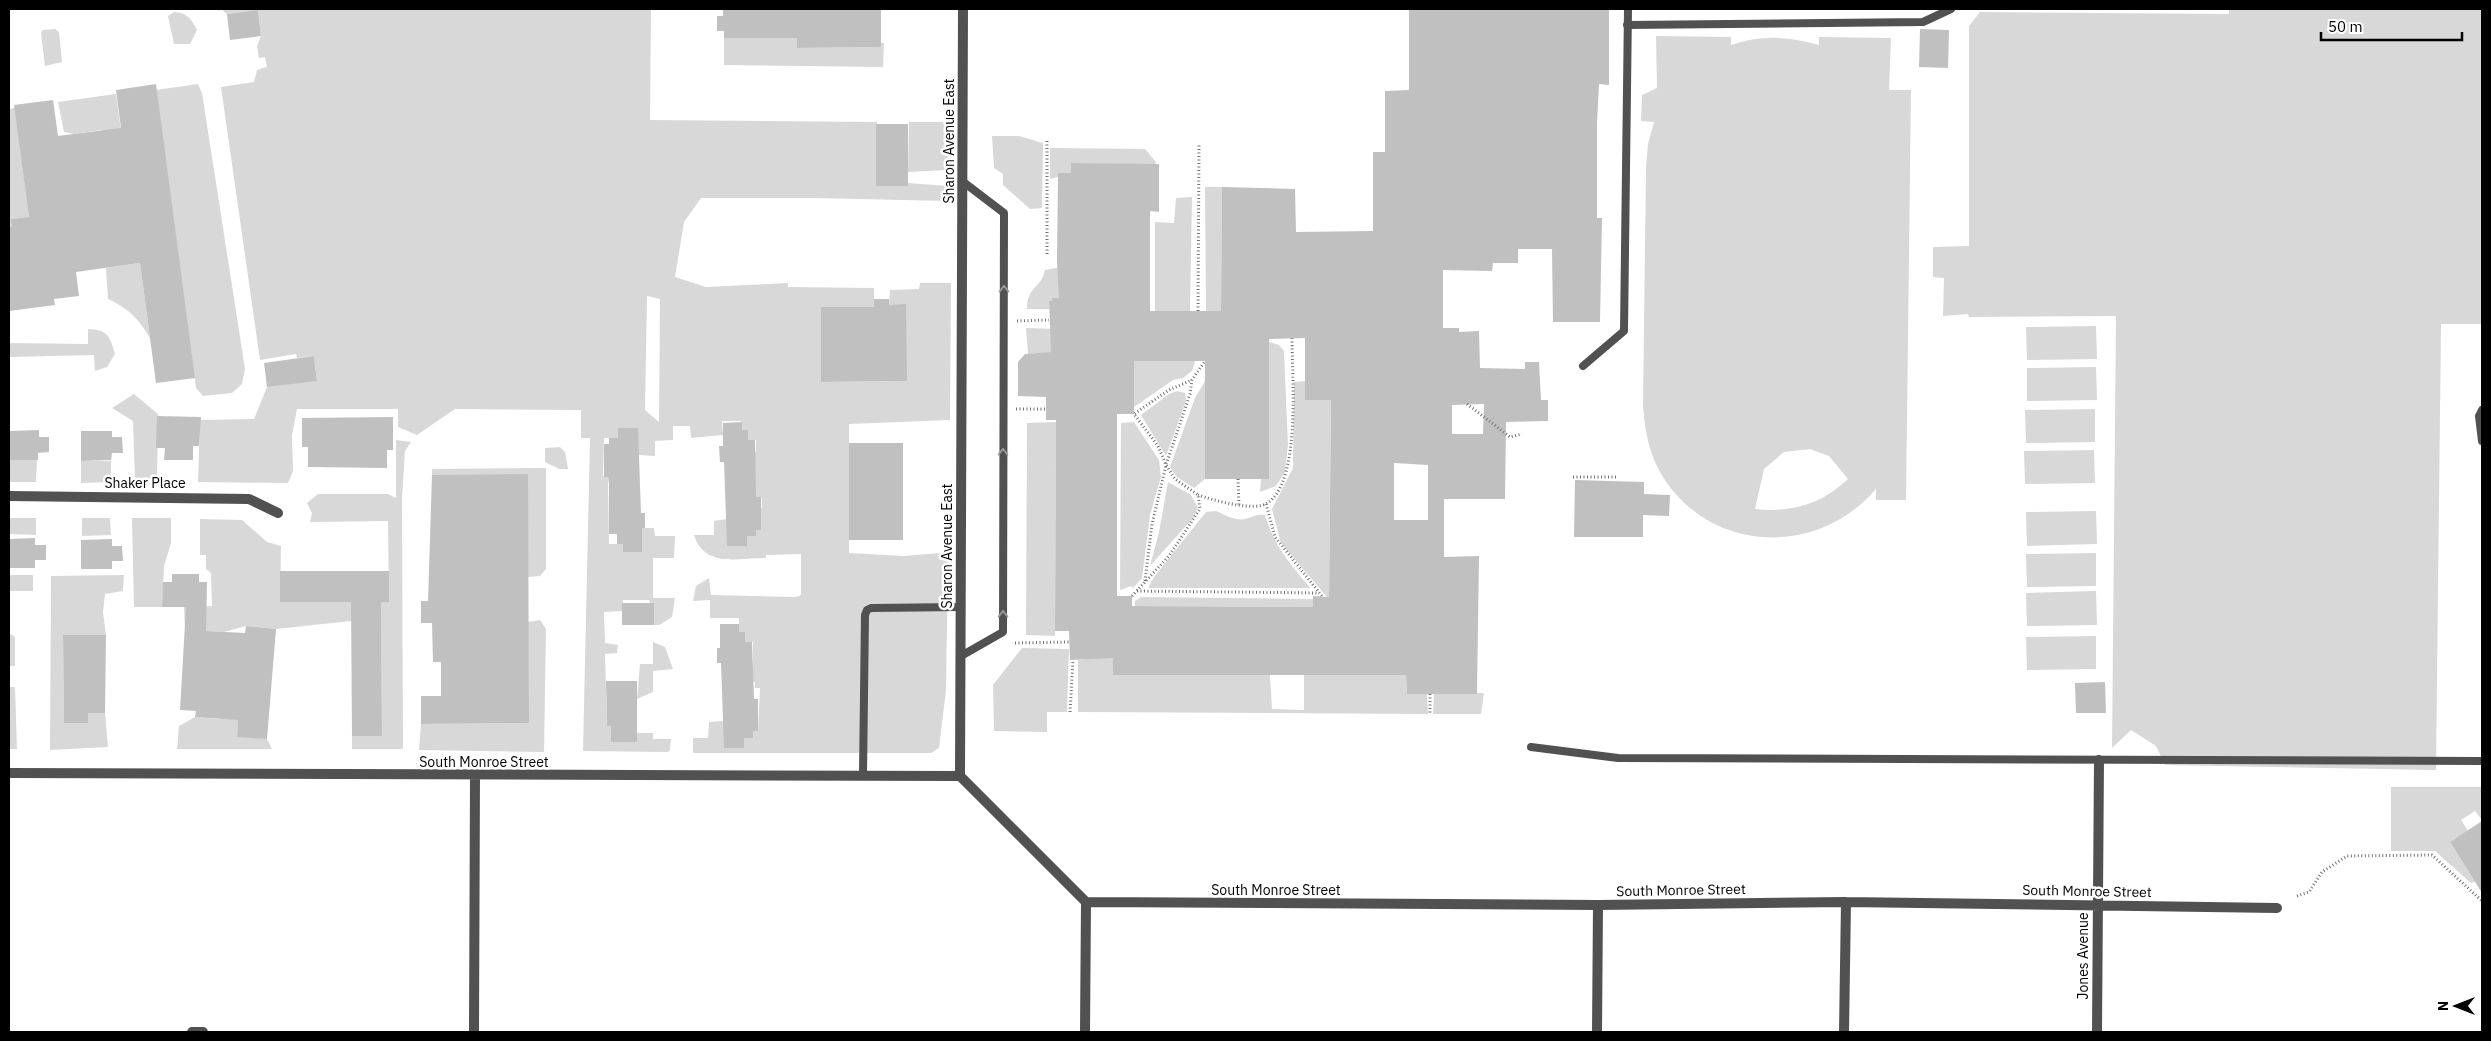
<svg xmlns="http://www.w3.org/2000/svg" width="2491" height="1041" font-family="'IBM Plex Sans',sans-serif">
	<rect width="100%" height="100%" fill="#fff"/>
	<path fill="#d8d8d8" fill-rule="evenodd" d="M221,9H651L650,120L877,122V186H908V183L948,186L945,201L816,198H701L684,222L675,277L706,287L788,283V287L874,288V307L821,308L822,382L906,381V305H889L890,290L919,289L920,283H951L950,420L849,424V553L904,556L940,553L948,556L946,690L939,748L931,753H693V738H708L709,722L724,721V748H744V738H753V731H758L760,688H755V682H747L753,663V642H745V632H739V618H710V600L693,601L696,586L709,578L711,595L796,597L801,595V554L766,555V558C736,558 705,568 694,535H714V521L727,519V546H747V536H756L754,509L762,508V498L756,497V490H750C755,475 758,466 750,452H756V440H748L742,430L741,421H722L723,435L691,438L690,426H673V440L655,441V456L638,455V428H618V438H604L603,476L608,477L609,544H623V552H642V528H654L655,536H675L674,558H653V598H675L672,617L659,625H654V603H650L649,600H623L622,611L604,612L605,643L618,645L617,653L605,654L607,726H611V742H637V733H653V739H671L670,750L668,752L583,751L590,438H581V410L455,409L417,435L398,427V409H297L292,435L293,471L288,483L198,482L200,420L254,419L267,387L317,380L314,356L297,358L296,354L260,360L221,87L254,82L257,70L267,67L265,57L259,58L257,46L261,36L258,10L227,14ZM647,296L660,299L659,422L645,410Z
		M2229,9H2482V324H2441L2436,770L2165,765L2156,746L2131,730L2112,748L2116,316L1969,317L1968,314L1943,316L1944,278L1933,277V247L1969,246V26L1980,12L2229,14Z
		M174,12C187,13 191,18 197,30L190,44H174L168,16Z
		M55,29L59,32L62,62L45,66L41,33L43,30Z
		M1656,36L1731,37V45C1760,35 1789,36 1819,45V37L1891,38L1889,90H1911L1906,500H1876V489C1816,559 1707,553 1660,472C1648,451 1645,429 1643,406L1646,167L1648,144L1654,122L1641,121L1642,95L1657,88ZM1810,449L1829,456L1848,479C1822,504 1791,513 1755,509L1764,469L1784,452Z
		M724,38H797V48L881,47V43H884L883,67L724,65Z
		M198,84L202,93L245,369L242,384L232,393L203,396L196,388L156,90Z
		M116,94L137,247L108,187L101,130L74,134L64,132L58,102Z
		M15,108L29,217L12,219V227H9V109Z
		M909,122H949L947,170L908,172Z
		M992,136H1019L1043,143L1042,208L1030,209L1003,185V174L994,168Z
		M1050,148L1145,149L1156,162L1155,165L1071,163V173H1058V177L1050,179Z
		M1205,187H1222L1221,311H1206Z
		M1192,197L1190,311H1155V222L1174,223L1176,198Z
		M140,263L150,338C138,318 129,309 108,299L106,268Z
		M1062,267L1059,298H1052V301H1049V309H1027C1027,286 1041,289 1045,270Z
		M2096,326L2097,359L2027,360L2026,327Z
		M1026,328L1057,329V352L1028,354Z
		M88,329C108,330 110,336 115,354L107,367L95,371L94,355L9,357V343L88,344Z
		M1269,342L1279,345L1284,351L1288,445L1285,472L1276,486L1260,492L1261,479L1269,478Z
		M1134,361H1195L1192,371L1183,378L1173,380L1134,407Z
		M2096,367L2097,400L2027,401V368Z
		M1205,381V479L1194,488L1177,477L1170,467L1195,398Z
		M1305,381V400H1331L1329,597H1327L1281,543L1272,509L1293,468L1294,382Z
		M1177,391L1185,393L1186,401L1166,456L1141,415L1169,394Z
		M134,394L158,414L157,481L135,480L133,421L112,408Z
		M2095,409V442L2026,443L2025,410Z
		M1056,422L1055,636L1026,635L1027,423Z
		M1134,422L1159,460L1161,477L1150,515L1142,578L1133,588L1131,586L1120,590L1121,423Z
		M396,440L411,442L405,451L402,498L403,749H352V736H382L381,621H351L276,629L246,626L224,632L185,630L184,607L212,606L211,573L206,569V555H200V519L242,520L267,542L281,546L280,602H389L388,521L310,522L312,513L307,503L318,494H388L396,498Z
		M560,447L565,452L568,469H559L545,462V448Z
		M2094,450L2095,483L2025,484L2024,451Z
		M9,460H37L36,482H9Z
		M81,461H111V482L81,483Z
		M546,468V569L540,576L528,577L527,475H432V469Z
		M1168,482L1191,495L1198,508L1193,518L1150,566L1159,532Z
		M1216,511C1225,515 1235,521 1245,519C1254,517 1256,514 1265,515C1274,546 1290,564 1310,588H1148L1154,577L1206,512Z
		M2096,511L2097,544L2027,546L2026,512Z
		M9,518H36V535L9,534Z
		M82,518H110L111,535L82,536Z
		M132,518H171V543L164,566L162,607H134Z
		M2096,553V586L2027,587L2026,554Z
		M9,575H33V591H9Z
		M124,575L123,591L105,594L103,612L106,635L63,636L64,723H88V713H105L108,747L50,750L51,576Z
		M2096,591L2097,625L2027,626L2026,593Z
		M1141,597L1313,599V607L1135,606V601Z
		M540,620L546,629L544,752L419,750L421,724L529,723L528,622Z
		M9,633L15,637V666H9Z
		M2096,636V669L2027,670L2026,637Z
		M653,642L665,647L673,669L653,671V692L637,699L640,664H653Z
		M1113,647V675H1270L1272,709L1304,710V675H1406L1407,694H1427L1428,714L1078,712V660L1086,659Z
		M1022,648L1069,649L1067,712H1047V732L994,731L993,685Z
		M9,687H15L17,749H9Z
		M1484,693L1481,714H1433L1434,694Z
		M239,713L237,736L267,739L272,749H177L179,726L195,717L219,719Z
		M2391,787H2482V820L2475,811L2461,820L2468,831L2450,842L2475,882L2471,883L2435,851H2391Z"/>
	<path fill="#c0c0c0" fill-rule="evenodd" d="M723,9H881V47L797,48V38H724V31H717V16H723Z
		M1409,9H1609V85L1599,84L1597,123V218H1602L1600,322H1553L1552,249H1518V263H1493L1492,271L1443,270V328H1459V332L1479,331L1480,368L1525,369V362H1539L1541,400H1548V421L1506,422L1505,499H1444V557L1479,556L1477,694H1407L1406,675H1113V658L1070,660L1069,631H1055L1056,420H1046V397L1018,396V362L1025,354L1051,352L1049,301H1052V298H1059L1057,262L1058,173H1071V163L1159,164V212L1150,211V311H1221L1222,187L1295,189L1296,232L1373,231V152H1385V91L1409,90ZM1305,338V400H1331L1329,597L1313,596V607L1132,606V596H1117V414H1134V361H1205V479H1269V339ZM1484,404L1483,434H1452V405ZM1394,463L1428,465V520H1394Z
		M258,10L261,36L230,40L227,14Z
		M1920,29L1949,30L1948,68L1919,67Z
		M156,84L195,378L156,383L140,263L76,272L79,296L54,299L55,305L9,311V227H12L11,219L29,217L14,105L53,100L58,136L121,128L116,90Z
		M876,124H908V186H876Z
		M874,299H889V305L906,304L907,381L821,382V307H874Z
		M314,356L317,381L267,387L264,363Z
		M157,416L201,417L199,446H193V460H164L165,448H156Z
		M393,417V450H387V468L308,467V447H302V418Z
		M742,422V430H748V440H755L756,497H761V530H756V536H747V546H727L724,462H720L719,446H723V423Z
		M618,428H638L641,513H645V528H642V552H623V544H617V534H609V484L608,477H604V444H609V438H618Z
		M39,430V437H49V452L38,453V460H9V431Z
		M81,431H112V437H122L123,453H112L111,460L81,461Z
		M849,443H903V540H849Z
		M528,474L529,723L421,724V696H441V662H433L432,623H421V601H428L432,475Z
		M1575,480L1644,482V494L1670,495L1669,516L1643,515V537H1574Z
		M35,538V545H46V560H35V568H9V539Z
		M112,539V546H122L123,561H112V569H81V540Z
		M280,571H389V602H381L382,736H352L351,602H280Z
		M172,574H199V582H207L206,631L245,633L246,626L276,629L267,739L237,737L238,720L195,717L196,711L180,710L186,607H162L163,582H172Z
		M622,603H654V625H622Z
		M720,624H739V632H745V642H752L754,699H758V731H753V738H744V748H724L721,663H717V648H720Z
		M63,635H106L105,713H88V723H64Z
		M606,681H637V742H611V726H607Z
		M2105,682L2106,713H2076L2075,683Z
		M2482,821V893L2450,842Z"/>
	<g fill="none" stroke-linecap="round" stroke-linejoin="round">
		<path stroke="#737373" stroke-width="3" stroke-dasharray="1 2.5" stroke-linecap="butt" d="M1047,141V255
			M1198,311L1199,145
			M1017,321L1049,320
			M1467,404L1510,437L1522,434
			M1016,409H1046
			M1573,477H1616
			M1238,479L1239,505
			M1198,495C1213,500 1256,513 1269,502C1301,477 1292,377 1292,338
			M1266,504L1275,537L1322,596
			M1145,581L1152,524L1166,465L1190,394L1192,380L1205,361
			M1137,591L1319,593
			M1132,596L1169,556L1200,509L1198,495L1175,479L1166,465L1158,446L1134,414L1169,390L1192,380
			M1015,643L1069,642
			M1430,694V714
			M1070,712L1073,660
			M2297,896L2309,892L2322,872L2347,856L2432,855L2482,901"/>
		<path stroke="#515151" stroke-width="8" d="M1627,25L1923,22L1951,9
			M1583,366L1624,331L1628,9
			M2482,410L2479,416L2482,441
			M961,656L1003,632L1004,213L962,181
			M1531,747L1618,758L2482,761
			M863,775L865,615L867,610L871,608L961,607"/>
		<path stroke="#515151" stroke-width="10" d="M963,9L960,776L1086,902L1085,1032
			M9,496L249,499L278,513
			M9,773L960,776
			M1086,902L1598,905L1846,902L2277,908
			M192,1032H203
			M474,1032L475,776
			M1597,1032L1598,905
			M1844,1032L1846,902
			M2097,1032L2099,760"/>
	</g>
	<defs><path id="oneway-chevron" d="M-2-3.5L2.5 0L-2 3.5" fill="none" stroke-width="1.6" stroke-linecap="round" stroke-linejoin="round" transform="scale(1.25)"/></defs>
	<g stroke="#979797">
		<use href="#oneway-chevron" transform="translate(1004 289) rotate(-90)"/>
		<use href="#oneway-chevron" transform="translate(1003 452) rotate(-90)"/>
		<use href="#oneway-chevron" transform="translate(1003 614) rotate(-90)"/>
	</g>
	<g text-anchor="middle" stroke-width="5" stroke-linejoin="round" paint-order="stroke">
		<g font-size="14" fill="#000" stroke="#fff">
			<text transform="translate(949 141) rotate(-90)" y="5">Sharon Avenue East</text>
			<text x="145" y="488">Shaker Place</text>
			<text transform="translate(947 546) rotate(-90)" y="5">Sharon Avenue East</text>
			<text x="484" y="767">South Monroe Street</text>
			<text x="1276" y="895">South Monroe Street</text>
			<text transform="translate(1681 890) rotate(-1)" y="5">South Monroe Street</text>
			<text transform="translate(2087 891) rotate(1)" y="5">South Monroe Street</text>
			<text transform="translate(2083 956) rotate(-90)" y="5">Jones Avenue</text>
		</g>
	</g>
	<rect width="2491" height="1041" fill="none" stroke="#000000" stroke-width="20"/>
	<g transform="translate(2456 1006) rotate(270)" stroke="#ffffff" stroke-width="4" paint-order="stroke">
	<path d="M0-4L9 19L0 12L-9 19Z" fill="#000000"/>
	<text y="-8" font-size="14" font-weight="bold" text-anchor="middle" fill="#000000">N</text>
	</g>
	<path d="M2321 32v8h141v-8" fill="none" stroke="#000000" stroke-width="2.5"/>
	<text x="2328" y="32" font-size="15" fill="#000000" stroke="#ffffff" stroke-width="4" paint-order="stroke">50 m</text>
</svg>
